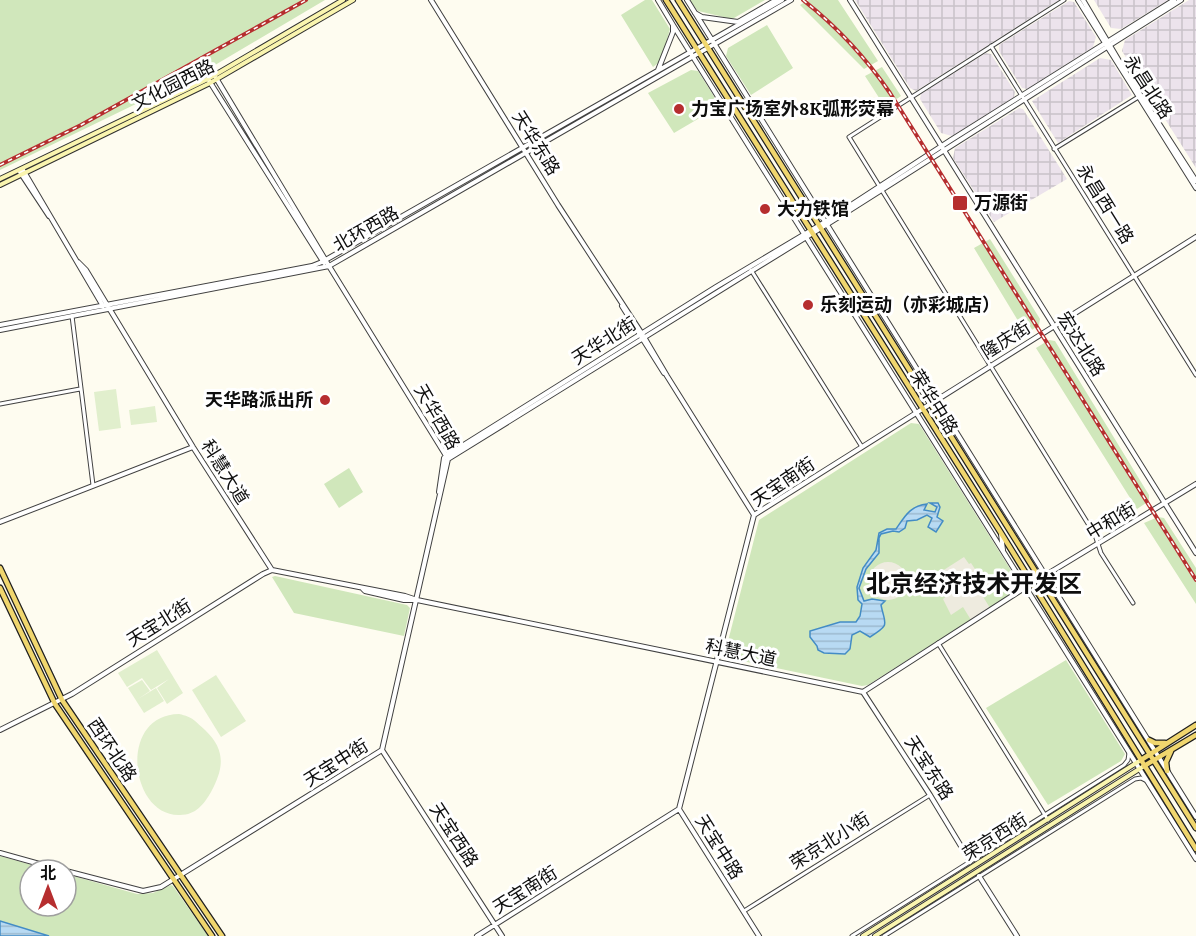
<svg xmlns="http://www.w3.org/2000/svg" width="1196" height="936" font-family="Lora,'Noto Sans SC',serif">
	<defs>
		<pattern id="industrial-grid" width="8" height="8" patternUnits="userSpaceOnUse" patternTransform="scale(1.5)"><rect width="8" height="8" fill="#ece3ec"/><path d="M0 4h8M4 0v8" fill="none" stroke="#c9c2c9"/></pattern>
		<pattern id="water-rules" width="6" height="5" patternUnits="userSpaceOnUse" patternTransform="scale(1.5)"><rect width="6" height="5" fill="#b8daf3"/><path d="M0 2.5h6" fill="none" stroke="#9dbacf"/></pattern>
	</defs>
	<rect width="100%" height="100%" fill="#fefcf0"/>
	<path fill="url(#industrial-grid)" d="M855,0H1059L916,91L910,88Z
		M1094,0H1168L1121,29L1111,28Z
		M1189,0H1196V168L1122,51L1125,40Z
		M1069,1L1074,2L1096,37L1093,47L1027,89L1022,88L999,51V45Z
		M986,53L991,54L1015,92L1014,97L952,136L941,133L920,99L921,94Z
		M1100,58L1111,60L1132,95L1058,143L1032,101Z
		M1019,108L1023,109L1067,179L994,222L953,158L955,148Z"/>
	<path fill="#d0e7bb" d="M0,0H325L210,68L0,170Z
		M645,0H652L670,29L661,61L653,67L621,15Z
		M689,0H765L734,18H728L698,11Z
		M809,0H838L878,61L864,69L800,5Z
		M767,25L793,68L751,95L726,56L728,48Z
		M882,67L901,96L885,107L865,76Z
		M691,70L698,71L720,106L674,133L648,93Z
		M990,239L1040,319L1039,325L1026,334L974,248Z
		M1049,340L1055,341L1149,495V501L1137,509L1036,348Z
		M911,423L919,424L1019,583L1018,590L868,685L862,686L728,658L725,653L759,520Z
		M349,468L363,492L339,508L324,484Z
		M1158,517L1164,518L1196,568V604L1144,523Z
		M275,576L407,605L410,608L404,636L294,613L272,577Z
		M1066,660L1125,754L1121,761L1048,805L986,708Z
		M0,856L50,870H30V906H66V874L137,894L153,893L171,885L173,886L208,936H49L0,921Z"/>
	<path fill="#e1efcd" d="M116,389L121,428L99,431L94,392Z
		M155,406L157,422L131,425L129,410Z
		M157,650L183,693L167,704L157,688L169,679L151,690L142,678L127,687L118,673Z
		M216,675L246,721L221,737L192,690Z
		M142,680L150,691L138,699L156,688L164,701L144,713L128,688Z
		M179,714C193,717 195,721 205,730C226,750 224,768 211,792C204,804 196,815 180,815C130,817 117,715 179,714Z"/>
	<path fill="#eeebdf" d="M964,557L969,564L971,563L979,575L985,571L994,584L982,595L990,608L971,620L963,607L951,615L943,599L947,596L938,583L942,577L939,573Z
		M869 581a19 19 0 1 1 38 0a19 19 0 1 1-38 0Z"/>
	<path fill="url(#water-rules)" stroke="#438cc5" stroke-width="1.5" d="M930,503H938L940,507L937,517L943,521L936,532L928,527L932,518L927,515L917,520L907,521L905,528L899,532L893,531L881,534L879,538V553L866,569L859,588L864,601L872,599L885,601L881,605C885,625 891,624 870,637L860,631L852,635L850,649L845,654L824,653L818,650L817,646L810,637V631L840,622H856L860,616L862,604L858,600L857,587L863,568L876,550L879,533L887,529H896C905,516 910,506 927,504L924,510L935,512L937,507Z
		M0,921L49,936H0Z"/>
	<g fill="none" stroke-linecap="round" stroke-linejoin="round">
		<defs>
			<path id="minor" d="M1064,0L849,137L1095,535L1101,553L1133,603
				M991,46L1196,375
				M1054,149L1140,96
				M751,270L862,447
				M72,316L93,485
				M0,404L80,389
				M938,643L1048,820
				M744,911L930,795
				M852,936L1124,765L1128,760L1129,753
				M884,936L1135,779L1141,778L1145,780"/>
			<path id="tertiary" d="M431,0L558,205L644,337L667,376L754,515
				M658,0L673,25V32L658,70
				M687,0L1196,817
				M850,0L1196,553
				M1078,0L1196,188
				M1083,0L1125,71L1196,181
				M695,13L702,17L738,22L776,0
				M673,25L1196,859
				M208,79L324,263
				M23,170L103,306
				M20,172L49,216
				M78,262L86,270L193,447L272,570L405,596L417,600L863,692L1026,587L1196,484
				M622,306L664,373
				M0,325L312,266L322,262L782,0
				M0,330L329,266L791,0
				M448,459L850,210L1181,0
				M439,492L444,458L446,456L716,287L825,222L951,140L1174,0
				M0,522L193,447
				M1001,534L1003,550
				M363,589L365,591L404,600H413
				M863,692L930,795L970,861
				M0,730L72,694L263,574L272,570
				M382,750L502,936
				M0,853L61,870
				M66,871L143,891L161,887L382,750L448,459L329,266L216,78
				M979,876L1017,936
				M477,936L679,809
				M759,936L679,809L754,515L1196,237"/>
			<path id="secondary" d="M0,179L208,79L343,0
				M0,185L210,83L353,0
				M863,936L1141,760
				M875,936L1144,766"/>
			<path id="primary" d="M666,0L1001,533L1196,849
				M678,0L1196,828
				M0,568L62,700L222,936
				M0,588L55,704L212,936
				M1149,740L1155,743H1165
				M1141,760L1196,725
				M1144,766L1196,735
				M1167,771L1166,762L1171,751"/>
		</defs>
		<use href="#minor" stroke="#414141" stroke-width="5"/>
		<use href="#tertiary" stroke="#414141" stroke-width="6"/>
		<use href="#secondary" stroke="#303030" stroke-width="6"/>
		<use href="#primary" stroke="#1f1f1f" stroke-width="7"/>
		<use href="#minor" stroke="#fff" stroke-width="3"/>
		<use href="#tertiary" stroke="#fff" stroke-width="4"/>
		<use href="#secondary" stroke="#faf5af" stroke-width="4"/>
		<use href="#primary" stroke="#f0d66e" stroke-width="4.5"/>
		<defs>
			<path id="rail" d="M803,0C836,26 866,58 890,93L1196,580
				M0,165L81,125L306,0"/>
		</defs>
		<use href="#rail" stroke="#b62e2f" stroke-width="4"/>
		<use href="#rail" stroke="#fff" stroke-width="1.5" stroke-dasharray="4.5" stroke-linecap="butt"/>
	</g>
	<g fill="#b62e2f" stroke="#fff" stroke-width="2">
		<circle cx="679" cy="109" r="6"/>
		<rect x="952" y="195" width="16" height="16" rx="3"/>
		<circle cx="765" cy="209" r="6"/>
		<circle cx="808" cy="305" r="6"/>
		<circle cx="325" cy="400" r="6"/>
	</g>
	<g text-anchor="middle" stroke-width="6" stroke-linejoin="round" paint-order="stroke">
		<g font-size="18" fill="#0e0e0e" stroke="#fff">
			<text transform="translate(173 85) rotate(-27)" y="6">文化园西路</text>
			<text transform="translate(1148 87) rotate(57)" y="6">永昌北路</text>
			<text transform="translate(536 143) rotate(58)" y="6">天华东路</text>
			<text transform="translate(1105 204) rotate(58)" y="6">永昌西一路</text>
			<text transform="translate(366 229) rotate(-30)" y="6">北环西路</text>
			<text transform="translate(1006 340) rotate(-32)" y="6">隆庆街</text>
			<text transform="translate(604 341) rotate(-32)" y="6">天华北街</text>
			<text transform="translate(1081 344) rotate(58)" y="6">宏达北路</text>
			<text transform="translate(934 402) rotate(58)" y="6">荣华中路</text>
			<text transform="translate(437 417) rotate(60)" y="6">天华西路</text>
			<text transform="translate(225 472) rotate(58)" y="6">科慧大道</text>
			<text transform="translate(783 482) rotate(-34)" y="6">天宝南街</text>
			<text transform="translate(1111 521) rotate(-31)" y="6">中和街</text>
			<text transform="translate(159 623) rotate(-32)" y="6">天宝北街</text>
			<text transform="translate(741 653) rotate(12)" y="6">科慧大道</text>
			<text transform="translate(112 750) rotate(56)" y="6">西环北路</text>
			<text transform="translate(336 763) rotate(-32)" y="6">天宝中街</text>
			<text transform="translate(929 768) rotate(57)" y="6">天宝东路</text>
			<text transform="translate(454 835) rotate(57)" y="6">天宝西路</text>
			<text transform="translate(995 837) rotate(-32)" y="6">荣京西街</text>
			<text transform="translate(830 841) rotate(-32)" y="6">荣京北小街</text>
			<text transform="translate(719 847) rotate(58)" y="6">天宝中路</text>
			<text transform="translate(525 890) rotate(-32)" y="6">天宝南街</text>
		</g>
		<g font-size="18" font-weight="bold" fill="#0e0e0e" stroke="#fff" text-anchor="start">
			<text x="691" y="115">力宝广场室外8K弧形荧幕</text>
			<text x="974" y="209">万源街</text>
			<text x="777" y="215">大力铁馆</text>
			<text x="820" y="311">乐刻运动（亦彩城店）</text>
			<text x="313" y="406" text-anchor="end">天华路派出所</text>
		</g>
		<g font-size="24" font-weight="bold" fill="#0e0e0e" stroke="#fff">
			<text x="974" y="592">北京经济技术开发区</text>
		</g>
	</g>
	<g transform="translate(48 888)"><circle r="28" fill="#ffffff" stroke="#9f9f9f" stroke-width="1.5"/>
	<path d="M0-4.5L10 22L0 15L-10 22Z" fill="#b62e2f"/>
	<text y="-9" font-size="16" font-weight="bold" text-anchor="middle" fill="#0e0e0e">北</text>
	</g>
</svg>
